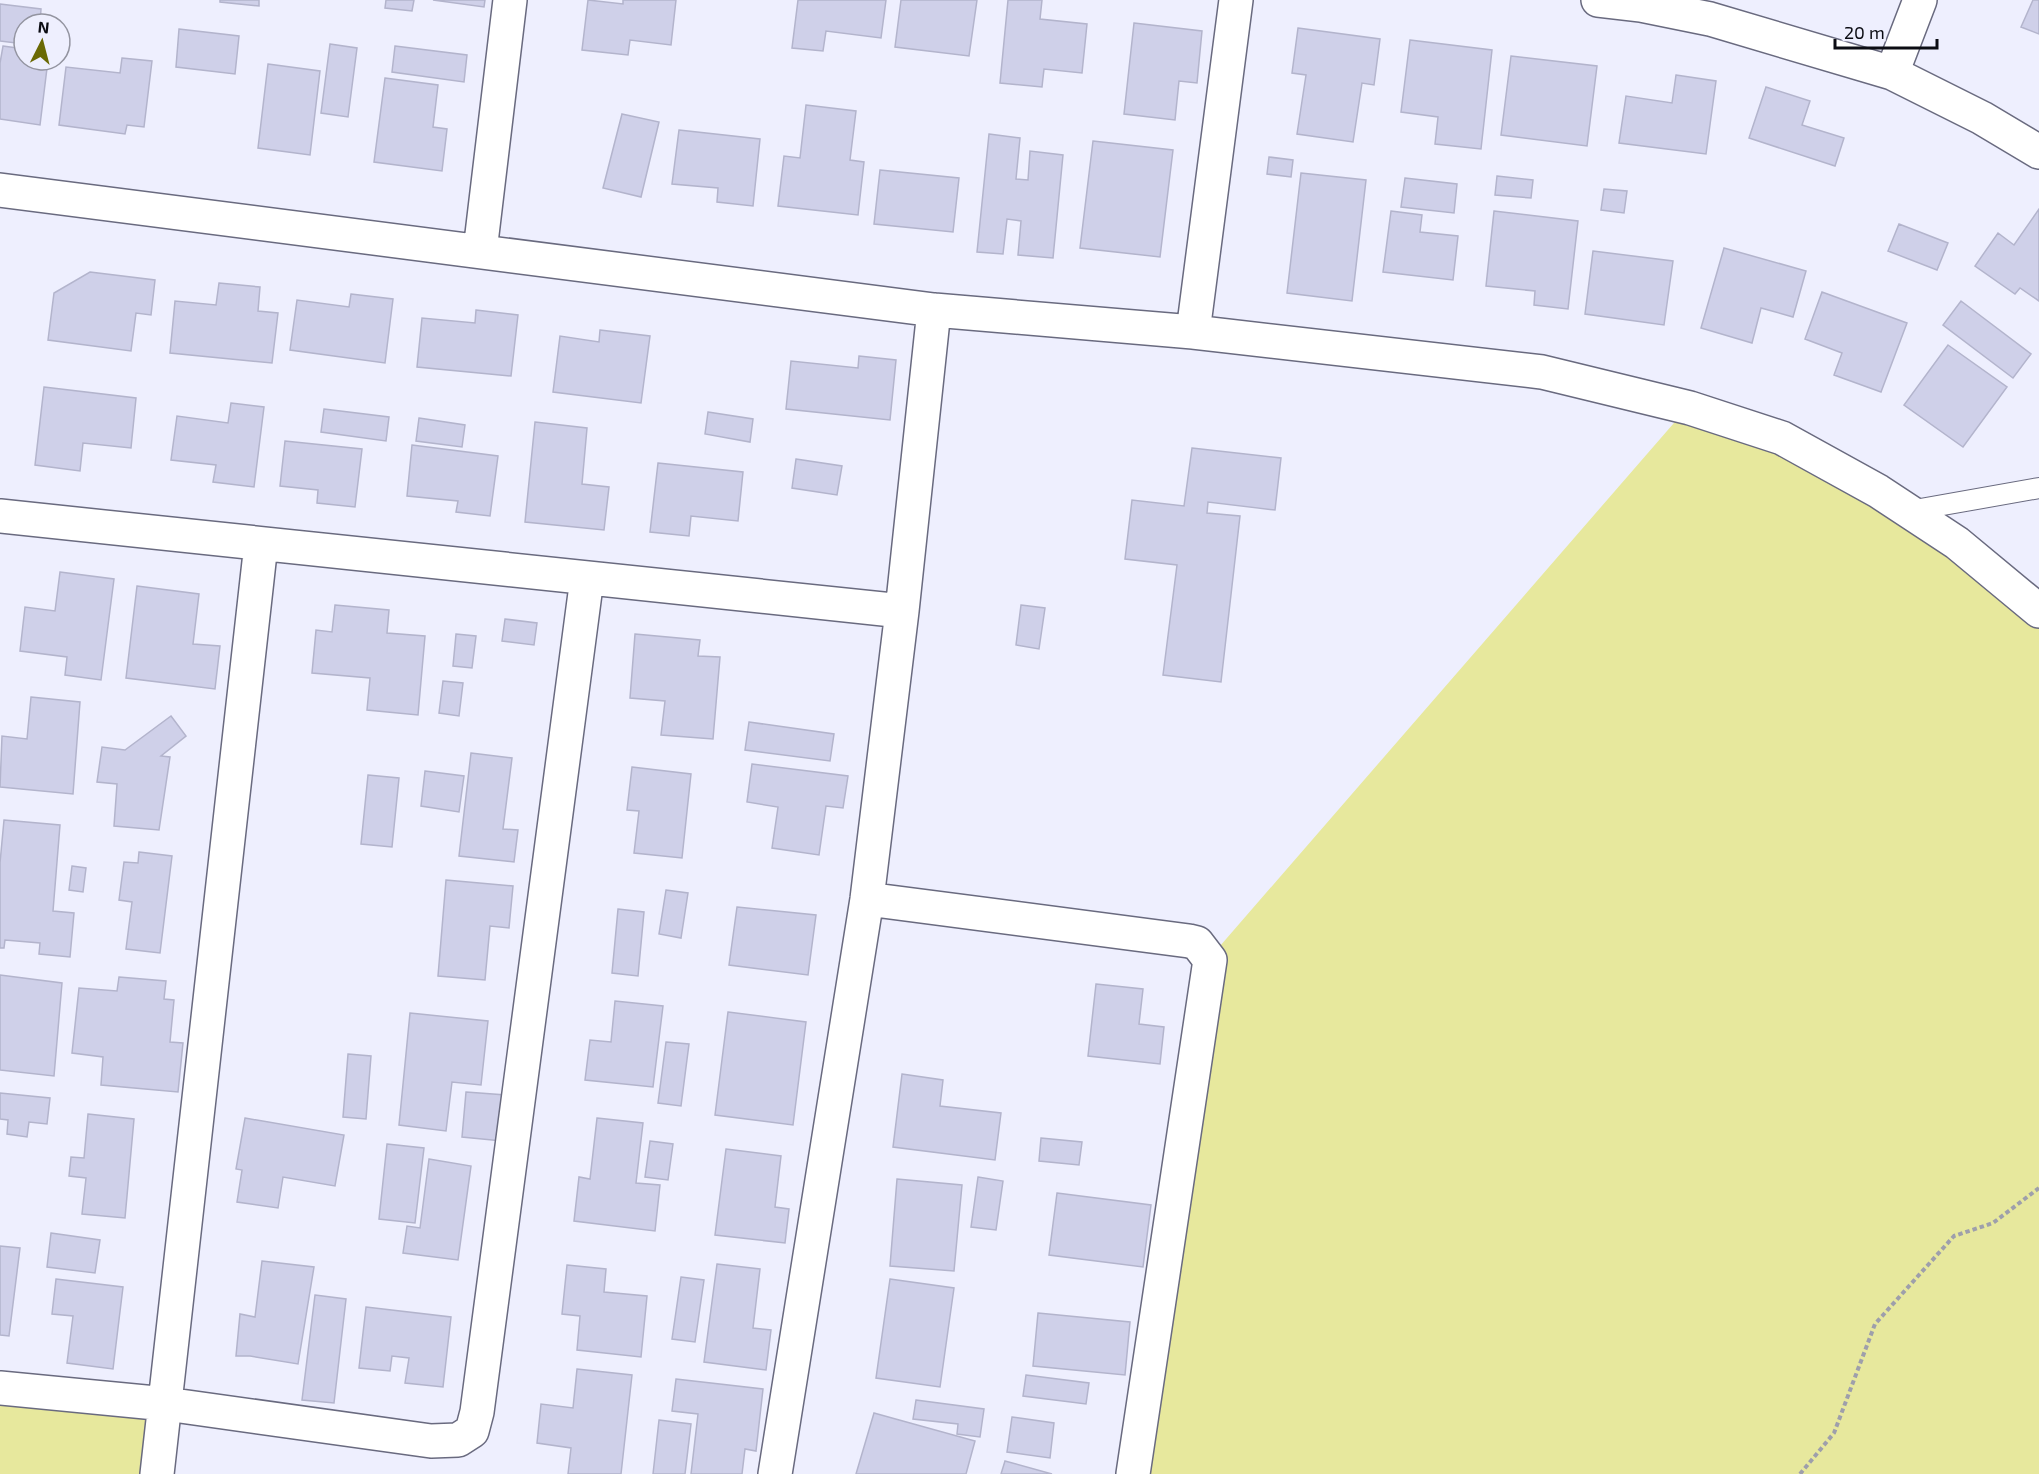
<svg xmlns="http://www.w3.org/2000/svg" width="2039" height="1474" font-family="'Exo 2',sans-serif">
	<rect width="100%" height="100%" fill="#eeeffe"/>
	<path fill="#e7e89d" d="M1680,416L1775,447L1955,554L2039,629V1474H1143L1220,946Z
		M0,1400L156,1415L148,1474H0Z"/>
	<path fill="#cfd0e9" stroke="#b3b4cc" stroke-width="1.5" d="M220,0H259V6L220,2Z
		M386,0H414L412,11L385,8Z
		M433,0H485L484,7Z
		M588,0L623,4V0H676L671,45L630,40L628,55L582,50Z
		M798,0H886L881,38L826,31L823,51L792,48Z
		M901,0H977L969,56L895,47Z
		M1008,0H1042L1040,19L1087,24L1082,73L1044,69L1042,87L1000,83Z
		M2033,0H2039V34L2021,27Z
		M0,4L41,9L40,24H24V44L0,41Z
		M1134,23L1202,31L1197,83L1179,81L1175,120L1124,114Z
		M1298,28L1380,39L1374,85L1362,83L1353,142L1297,134L1306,75L1292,73Z
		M179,29L239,36L235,74L176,67Z
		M1410,40L1492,50L1481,149L1435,144L1438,117L1401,112Z
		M330,44L357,48L348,117L321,113Z
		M3,46L24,49V60H48L40,125L0,119V63Z
		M395,46L467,55L464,82L392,72Z
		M1511,56L1597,66L1587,146L1501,135Z
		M122,58L152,61L144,127L127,125L125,134L59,125L66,67L120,73Z
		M268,64L320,71L310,155L258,148Z
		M1676,75L1716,81L1706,154L1619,143L1626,96L1672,103Z
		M385,78L438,85L433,127L447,129L442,171L374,162Z
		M1766,87L1810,101L1802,125L1844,138L1835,166L1749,138Z
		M806,105L856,111L850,160L864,162L858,215L778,206L784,156L800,158Z
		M622,114L659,122L641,197L603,188Z
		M679,130L760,139L753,206L717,202L718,188L672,184Z
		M989,134L1020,138L1016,179L1028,180L1030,151L1063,155L1053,258L1018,255L1021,221L1007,219L1003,254L977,252Z
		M1093,141L1173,150L1160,257L1080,248Z
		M1269,157L1293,160L1291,177L1267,174Z
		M880,170L959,178L953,232L874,224Z
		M1301,173L1366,180L1352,301L1287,293Z
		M1497,176L1533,180L1531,198L1495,195Z
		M1405,178L1457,184L1454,213L1401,207Z
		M1604,189L1627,191L1624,213L1601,210Z
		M2039,209V301L2020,288L2015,294L1975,266L1998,233L2014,245Z
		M1391,211L1422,215L1420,232L1458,236L1453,280L1383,272Z
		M1494,211L1578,221L1568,309L1534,305L1535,291L1486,286Z
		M1899,224L1948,243L1937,270L1888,251Z
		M1724,248L1806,271L1793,317L1761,308L1752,343L1701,328Z
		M1593,251L1673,261L1664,325L1585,314Z
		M90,272L155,280L151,315L136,313L131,351L48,340L54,293Z
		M219,283L260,287L258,311L278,313L272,363L170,353L175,301L216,305Z
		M1822,292L1907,323L1881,392L1834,375L1842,353L1805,339Z
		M351,294L393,299L385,363L290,350L297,300L349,307Z
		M1961,301L2031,354L2013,378L1943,325Z
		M476,310L518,315L511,376L417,367L422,318L475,323Z
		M600,330L650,336L641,403L553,392L560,336L599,342Z
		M1948,345L2007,387L1963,447L1904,405Z
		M859,356L896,360L890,420L786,409L791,361L858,368Z
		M44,387L136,398L131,448L83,443L80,471L35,465Z
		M231,403L264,407L254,487L213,482L216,465L171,460L177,416L228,423Z
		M324,409L389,417L386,441L321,432Z
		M708,412L753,419L750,442L705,434Z
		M419,418L465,425L462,447L416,441Z
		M535,422L587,428L582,484L609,487L604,530L525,522Z
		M285,441L362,449L355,507L317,503L318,490L280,486Z
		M412,445L498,456L490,516L456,512L458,501L407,496Z
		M1192,448L1281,458L1275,510L1208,502L1207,513L1240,516L1221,682L1163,675L1177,565L1125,559L1132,500L1184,506Z
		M796,459L842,466L837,495L792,488Z
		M658,463L743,472L738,521L691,516L689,536L650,532Z
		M60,572L114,579L101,680L65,675L67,657L20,651L25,607L55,611Z
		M137,586L199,594L193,644L220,646L215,689L126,678Z
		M335,605L389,610L387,633L425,636L418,715L367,710L370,678L312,673L316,630L332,632Z
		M1021,605L1045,608L1039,649L1016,645Z
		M505,619L537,623L534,645L502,641Z
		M456,634L476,636L472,668L453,666Z
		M635,634L700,640L698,656L720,657L713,739L661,735L665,701L630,698Z
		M443,681L463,683L459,716L439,713Z
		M31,697L80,702L73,794L0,787L2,736L27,739Z
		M171,716L186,736L161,756L170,757L159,830L114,826L117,784L97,782L102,747L125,750Z
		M749,722L834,734L830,761L745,750Z
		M471,753L512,758L503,829L518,830L514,862L459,856Z
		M752,764L848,776L843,808L826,806L819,855L772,848L778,807L747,802Z
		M632,767L691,774L682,858L634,853L639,811L627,810Z
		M425,771L464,776L459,812L421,806Z
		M368,775L399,778L392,847L361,844Z
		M4,820L60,825L53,911L74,913L70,957L39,954L40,943L5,940L4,948H0V863Z
		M139,852L172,856L160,953L126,949L132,902L119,900L124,862L138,863Z
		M72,866L86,868L83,892L69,890Z
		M446,880L513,886L509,928L490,926L485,980L438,976Z
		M666,890L688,893L681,938L659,934Z
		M737,907L816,915L808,975L729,965Z
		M618,909L644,912L638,976L612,973Z
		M0,975L62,983L54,1076L0,1070Z
		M119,977L166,981L164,999L174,1000L170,1042L183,1043L178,1092L101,1085L103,1057L72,1053L79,988L117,991Z
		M1096,984L1143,989L1139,1024L1164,1027L1160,1064L1088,1056Z
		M615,1001L663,1006L653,1087L585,1080L590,1040L611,1042Z
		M728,1012L806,1022L793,1125L715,1115Z
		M410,1013L488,1021L481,1085L452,1082L446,1131L399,1125Z
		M666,1042L689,1044L681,1106L658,1103Z
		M348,1054L371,1056L366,1119L343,1117Z
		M902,1074L943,1080L940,1106L1001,1113L995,1160L893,1147Z
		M466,1092L506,1095L502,1141L462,1137Z
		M0,1093L50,1098L47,1124L29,1122L27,1137L7,1134L8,1120L0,1119Z
		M88,1114L134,1119L125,1218L82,1214L86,1178L69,1176L71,1157L84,1158Z
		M245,1118L344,1135L335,1186L283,1177L278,1208L237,1202L242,1170L236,1169Z
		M597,1118L643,1123L636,1183L660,1185L655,1231L574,1221L579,1177L590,1179Z
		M1041,1138L1082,1142L1079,1165L1039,1161Z
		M650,1141L673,1144L668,1180L645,1177Z
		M387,1144L424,1148L415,1223L379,1219Z
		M726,1149L781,1156L775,1207L789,1209L785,1243L715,1235Z
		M429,1159L471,1166L458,1260L403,1253L407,1226L420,1228Z
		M978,1177L1003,1181L996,1230L971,1227Z
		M897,1179L962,1185L954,1271L890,1266Z
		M1057,1193L1151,1205L1143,1267L1049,1255Z
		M51,1233L100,1240L95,1273L47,1267Z
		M0,1246L20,1248L9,1336L0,1335Z
		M262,1261L314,1267L298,1364L250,1356H236L240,1314L255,1317Z
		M717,1264L760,1269L753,1328L771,1330L766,1370L704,1362Z
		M567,1265L606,1269L604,1292L647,1296L641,1357L577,1350L580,1316L562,1314Z
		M681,1277L704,1280L695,1342L672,1339Z
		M56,1279L123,1287L113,1369L67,1363L73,1316L52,1314Z
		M890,1279L954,1288L940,1387L876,1378Z
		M315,1295L346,1299L334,1403L302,1400Z
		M366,1307L451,1317L443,1387L405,1383L409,1358L392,1356L390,1371L359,1368Z
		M1038,1313L1130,1322L1125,1375L1033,1366Z
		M577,1369L632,1375L621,1474H568L571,1448L537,1443L541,1404L573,1408Z
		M1026,1375L1089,1383L1086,1404L1023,1396Z
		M676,1379L763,1389L756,1451L745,1449L742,1474H691L698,1414L672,1411Z
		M916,1400L984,1409L980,1437L957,1434L958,1424L913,1419Z
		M874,1413L975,1441L966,1474H856Z
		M1012,1417L1054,1423L1050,1458L1007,1452Z
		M659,1420L691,1424L685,1474H653Z
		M1005,1461L1052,1474H1001Z"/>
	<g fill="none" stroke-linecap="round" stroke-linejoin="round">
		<defs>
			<path id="lane" d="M1909,511L2039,488"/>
			<path id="street" d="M1598,0L1641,5L1710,19L1892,73L1982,118L2039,152
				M1892,73L1920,0
				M0,190L934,310L1193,332L1542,372L1690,408L1782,438L1878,491L1957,543L2039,611
				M480,251L510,0
				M1193,332L1236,0
				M0,516L902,611L934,310
				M867,899L1189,941L1197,943L1210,960L1133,1474
				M0,1388L166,1404L431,1441L458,1440L472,1431L477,1412L587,578
				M157,1474L261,544
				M775,1474L867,899L902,611"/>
		</defs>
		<use href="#lane" stroke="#696a7f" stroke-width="22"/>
		<use href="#street" stroke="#696a7f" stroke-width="36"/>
		<path stroke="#9e9fab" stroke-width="4" stroke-dasharray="4.5 3" stroke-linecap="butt" d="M1800,1474L1834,1433L1875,1324L1954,1236L1993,1223L2039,1188"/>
		<use href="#lane" stroke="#fff" stroke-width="20"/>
		<use href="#street" stroke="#fff" stroke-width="33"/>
	</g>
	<g transform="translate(42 42) rotate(6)"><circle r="28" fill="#eeeffe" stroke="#9394a0" stroke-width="1.5"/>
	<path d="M0-4.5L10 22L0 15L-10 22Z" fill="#6a6904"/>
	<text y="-9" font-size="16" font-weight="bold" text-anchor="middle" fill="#0b0c13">N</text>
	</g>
	<path d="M1835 39v9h102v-9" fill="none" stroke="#0b0c13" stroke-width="3"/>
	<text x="1844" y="39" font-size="18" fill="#0b0c13" stroke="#eeeffe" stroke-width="4.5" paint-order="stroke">20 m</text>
</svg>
